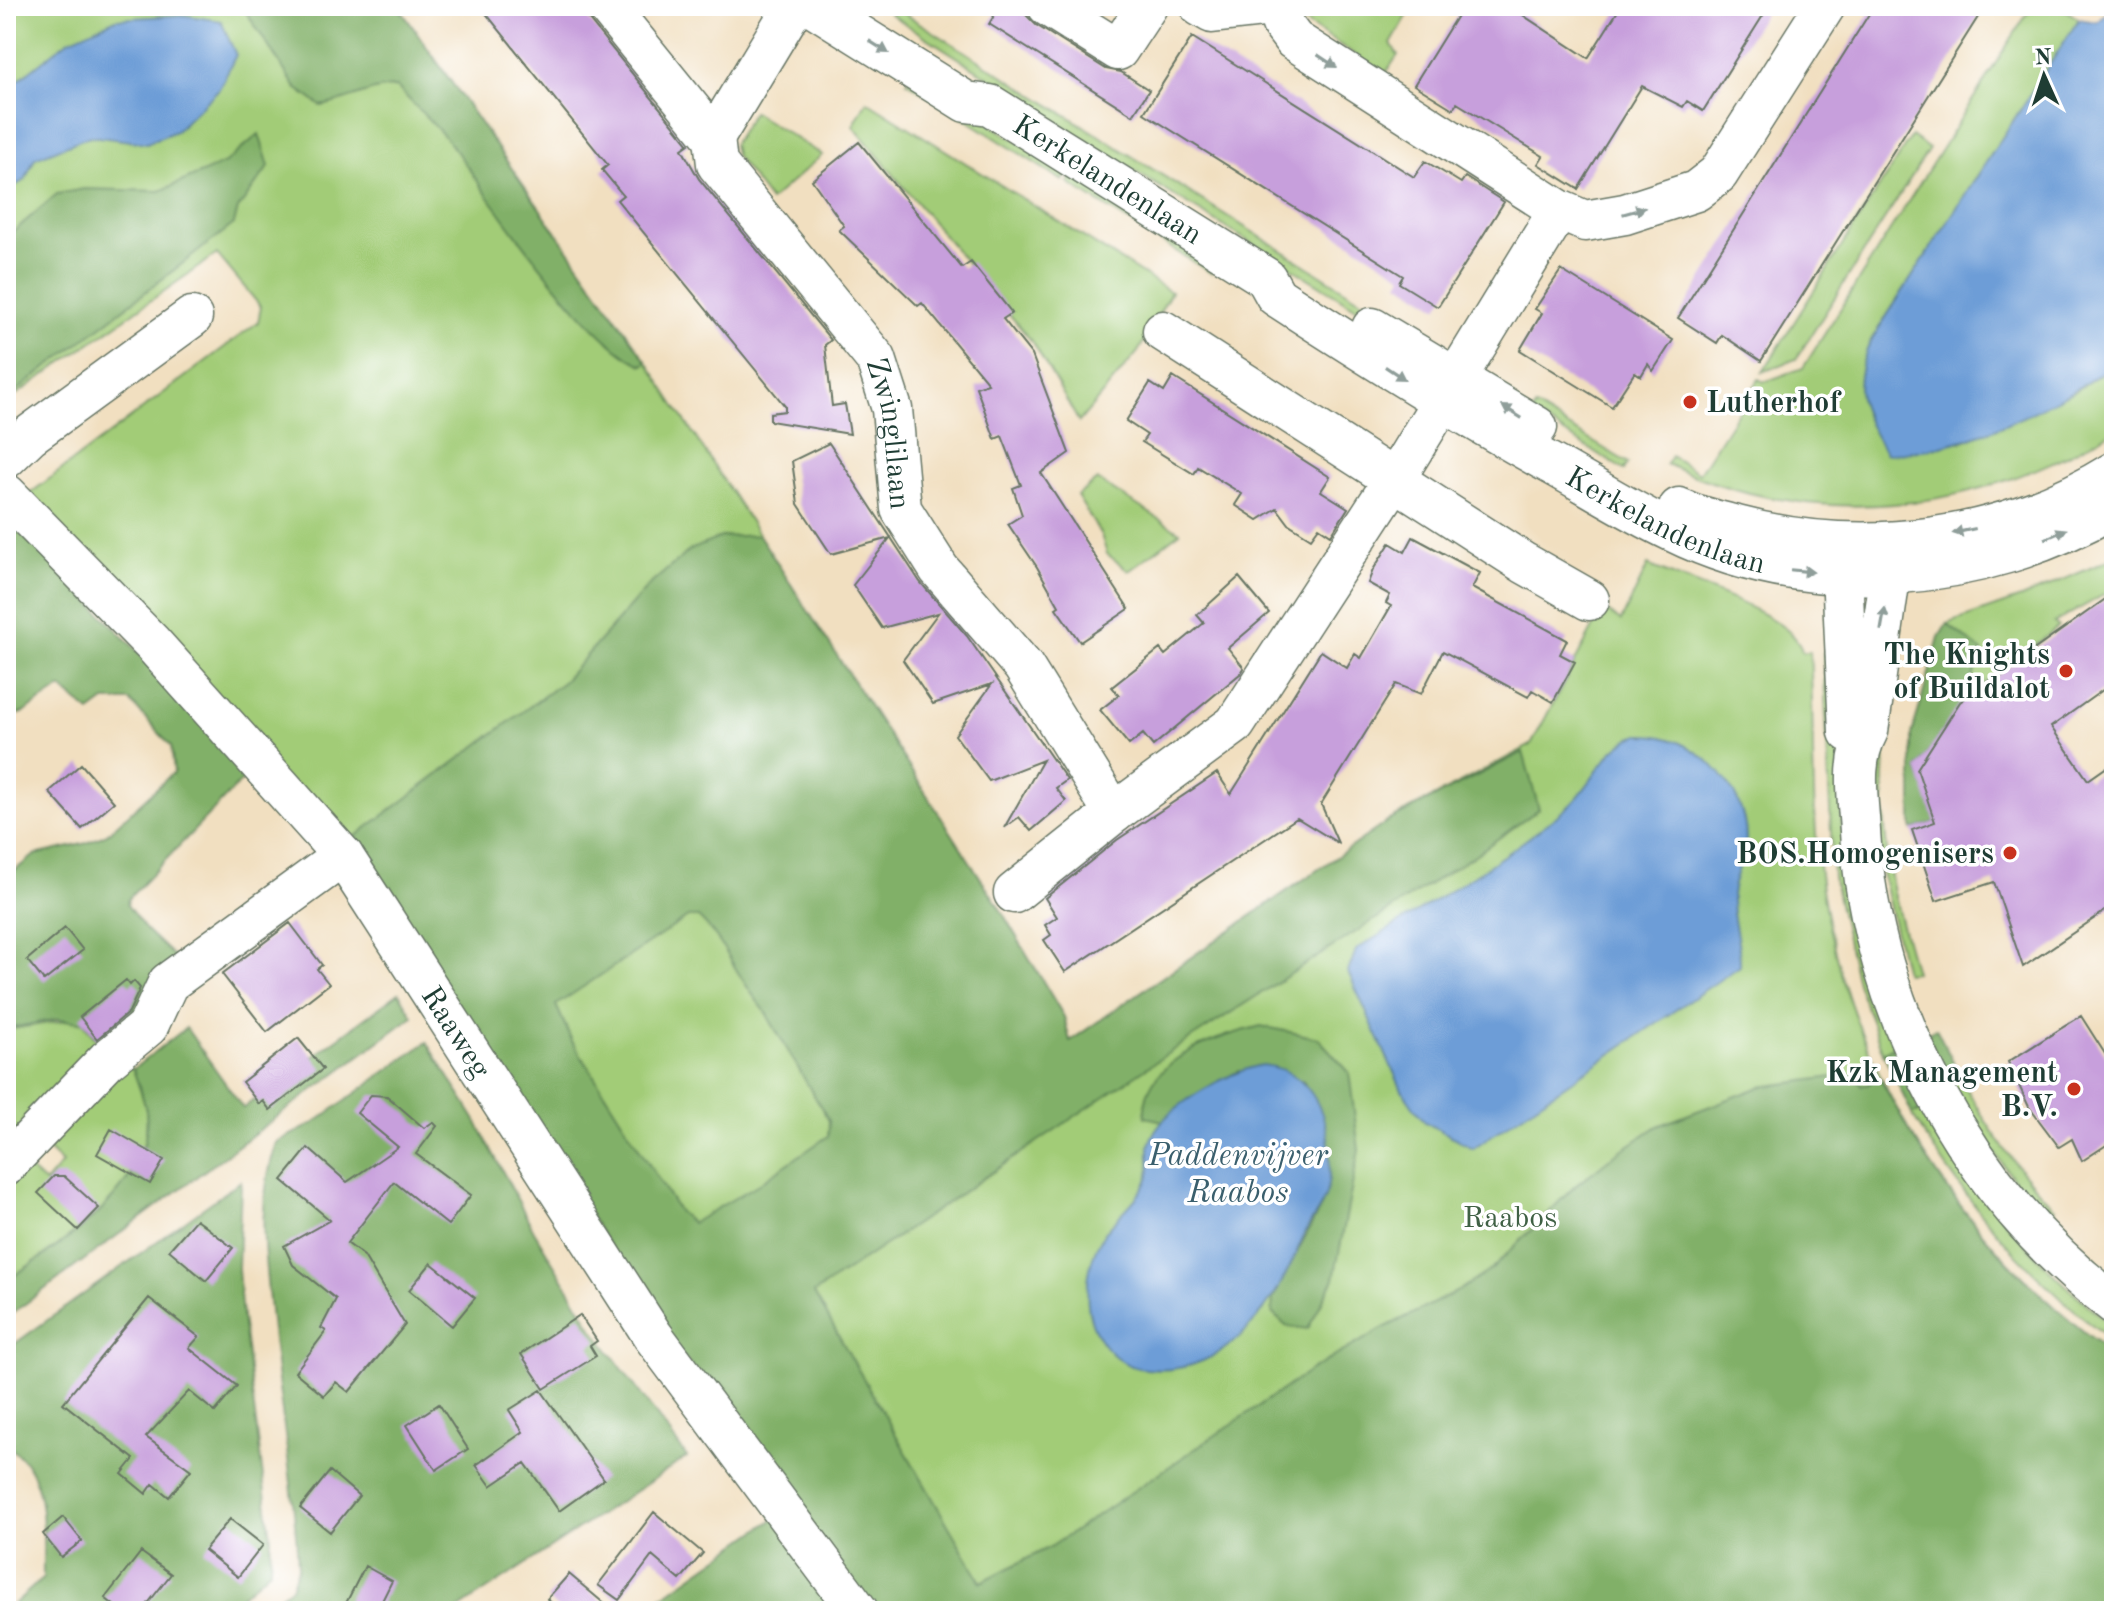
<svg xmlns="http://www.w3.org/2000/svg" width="2120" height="1617" font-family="'Old Standard TT',serif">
	<rect width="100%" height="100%" fill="#fff"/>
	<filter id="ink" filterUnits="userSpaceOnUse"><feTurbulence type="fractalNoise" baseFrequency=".0125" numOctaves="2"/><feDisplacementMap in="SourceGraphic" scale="16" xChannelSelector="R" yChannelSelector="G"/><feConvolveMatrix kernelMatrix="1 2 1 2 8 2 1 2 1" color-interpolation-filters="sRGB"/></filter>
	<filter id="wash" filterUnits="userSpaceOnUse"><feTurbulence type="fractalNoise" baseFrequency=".006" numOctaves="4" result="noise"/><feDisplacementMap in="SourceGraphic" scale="32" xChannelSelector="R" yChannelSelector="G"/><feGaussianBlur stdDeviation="1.8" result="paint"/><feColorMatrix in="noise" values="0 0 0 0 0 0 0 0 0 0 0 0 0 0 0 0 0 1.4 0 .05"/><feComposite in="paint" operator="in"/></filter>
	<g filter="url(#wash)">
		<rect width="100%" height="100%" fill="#f1dfc0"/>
		<path fill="#a2cc77" stroke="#608456" stroke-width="2" d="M6,6H398L647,362L996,902L1064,1017L1070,1041L1390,820L1531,745L1603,609L1621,621L1648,565C1682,581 1797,615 1802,652H1810C1815,731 1810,811 1822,889C1852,1079 1961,1242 2114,1355V1611H875L511,1092L24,498L258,322L261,307L217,254L6,402Z
			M1295,6H1413L1391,44L1398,55L1385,74L1303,21Z
			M2032,6H2059L2079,19L1870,342L1961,442L2077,390L2114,364V430C1975,514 1816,532 1666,464L1671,456L1699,473L1759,379L1764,382L1803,368Z
			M894,7L1393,320L1389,328L1134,171L890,14Z
			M914,76L1067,173L1063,181L907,82Z
			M867,101L1171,292L1138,352L1079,422L1034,344L853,126Z
			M753,112L822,155L770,201L735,155L733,144Z
			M1911,136L1929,149L1796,359L1763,372Z
			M1072,177L1215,266L1211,273L1068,183Z
			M1536,407L1628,463L1624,470L1532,413Z
			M1097,480L1180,532L1129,571L1107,554L1101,535L1077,496Z
			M2111,559L2114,589L2054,623L2059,627L1965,698L1982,651L1947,624L2021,598Z
			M1889,650L1901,651C1884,720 1878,800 1890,871C1895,905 1906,939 1915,972L1905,973L1879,860L1876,748Z
			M1823,652H1834L1844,877L1861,957L1893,1047L1883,1053L1857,983L1833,877Z
			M80,1018L103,1049L6,1154V1030Z
			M118,1062L133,1069C137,1082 144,1097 146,1111C156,1187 60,1245 6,1281V1180L21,1162L45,1183L62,1163L40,1142Z
			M1960,1076C1985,1125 2016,1169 2055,1208L2047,1217L2018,1187L1948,1083Z
			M1923,1111C1974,1192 2040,1268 2114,1327V1342C2032,1281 1967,1205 1914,1118L1912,1114Z"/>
		<path fill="#81b068" stroke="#50764e" stroke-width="2" fill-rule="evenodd" d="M242,6H398L647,362L643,365C590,345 494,205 459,155C442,130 417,109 397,87C371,87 347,102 321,106L296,88Z
			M259,134L269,166L238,209L234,224L6,399V238L57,194L84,189L160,191L225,163Z
			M11,520L252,770L128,899L127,905L146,930L182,964L112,1050L86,1023L59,1019L6,1029V877L35,855L87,843L107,834L174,772L171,746L130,701H105L90,712L61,688L23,713L6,717V525Z
			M759,535L996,902L1064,1017L1070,1041L1390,820L1523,752L1539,809L1478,853L1173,1050L814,1293L981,1582L1052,1546L1313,1369L1382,1329L1458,1291L1492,1269L1575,1186L1614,1155L1658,1126L1760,1087L1855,1074L1862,1086L1880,1078C1940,1193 2009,1278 2114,1355V1611H642L795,1504L675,1345L345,844L564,681L648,586L690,550L721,537ZM688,917H698C725,941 738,980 763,1008L829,1121L828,1136L757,1185L692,1223L679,1212L572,1041L556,1005Z
			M1947,624L1982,651L1965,698L1917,769L1938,821L1912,830V734L1939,637Z
			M399,993L413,1016L6,1318V1281C60,1245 156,1187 146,1111C144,1097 137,1082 133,1069L186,1028L243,1108Z
			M1261,1026L1318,1038L1349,1072L1359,1150L1334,1279L1308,1329L1286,1326L1272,1313L1273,1298L1322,1205L1329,1155L1323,1119L1303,1081L1238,1071L1191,1099L1163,1121L1145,1117C1140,1059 1217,1037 1261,1026Z
			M1936,1028L1960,1076L1948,1083L1926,1033Z
			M427,1042L475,1119L534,1231L593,1329L687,1457L455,1611H261L291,1587L298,1567C294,1481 278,1396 270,1311C264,1249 256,1203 277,1142L313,1124Z
			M1893,1047L1923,1111L1912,1114L1883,1053Z
			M241,1181L238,1269L242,1317L271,1538L270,1570L224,1611H6L43,1578C42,1533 51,1470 6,1446V1350Z"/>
		<path fill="#6d9dd7" stroke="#466d86" stroke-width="2" d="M2114,6V364C2051,409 1963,451 1886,454C1860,410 1849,391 1870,342L2079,19L2097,22Z
			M183,15L221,21L236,55L219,89L176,131L147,143L90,136L35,158L25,180L6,191V96L17,81L69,40L116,19Z
			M1640,735C1694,732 1747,786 1746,840C1745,860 1731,880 1732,899C1732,922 1741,943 1740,966L1473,1148L1425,1122L1415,1109L1402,1090L1348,972L1356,950C1428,904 1504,861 1569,806C1595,784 1605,743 1640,735Z
			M1262,1065C1323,1070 1338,1143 1326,1194C1322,1209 1309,1222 1303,1237C1275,1307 1225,1382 1138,1368C1123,1365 1108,1352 1100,1339C1080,1309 1085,1259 1107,1230C1120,1214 1137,1201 1146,1183C1154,1170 1146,1156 1150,1142C1159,1109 1231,1070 1262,1065Z"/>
		<g id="blocks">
			<path fill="#c79fdc" d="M480,6H585L589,20L689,144L682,149L699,179L831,340L825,345L832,406L845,404L850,434L770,421V413L785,411V406L617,200L623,195L602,170L608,165Z
				M1000,6H1017L1036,25L1106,69L1121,72L1149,90L1133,115L989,24Z
				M1463,6H1509L1588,58L1621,6H1769L1703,111L1687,101L1683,107L1642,86L1578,189L1538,164L1543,156L1457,103L1453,109L1414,85Z
				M1874,6H1985L1761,361L1722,335L1717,343L1678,318Z
				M1192,37L1414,177L1425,161L1461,183L1465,177L1504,202L1438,307L1399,283L1403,276L1144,113Z
				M859,142L962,268L971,262L1000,298L1012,313L1003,319L1032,355L1069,453L1041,473L1129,609L1080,642L1056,608L1059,606L1037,567L1008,524L1022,515L1013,488L1021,485L1002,436L995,439L976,387L988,383L922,303L918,306L839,230L844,226L812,180Z
				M1561,270L1673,340L1653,371L1648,364L1641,376L1635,372L1612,407L1520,350L1542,313L1535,309Z
				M1173,377L1330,477L1321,491L1348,508L1331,535L1319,527L1311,538L1289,524L1277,508L1258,520L1235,505L1242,494L1198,467L1194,474L1142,442L1147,435L1126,421L1150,383L1164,392Z
				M829,443L920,582L967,636L1067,780L1056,788L1066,801L1031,831L1019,817L1004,828L1043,760L989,781L955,735L992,684L933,704L903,660L938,613L882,628L853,585L890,538L831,554L798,504L792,461Z
				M1413,537L1480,573L1472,588L1567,640L1560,654L1575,662L1553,702L1532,690L1528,697L1443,651L1421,694L1396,684L1321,804L1338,843L1297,818L1065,972L1044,940L1051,935L1045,925L1057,917L1045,898L1117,840L1217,773L1231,794L1321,651L1347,668L1355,654L1361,658L1391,606L1386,603L1390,595L1368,583L1373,570L1390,543L1405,552Z
				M1239,577L1269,613L1228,648L1244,668L1241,673L1153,746L1143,734L1129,745L1100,710L1119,695L1112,687L1160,649L1165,655L1204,623L1197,615Z
				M2114,593V682L2051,727L2088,780L2114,762V905L2023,967L1994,882L1936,901L1912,830L1935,822L1917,769L1960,702Z
				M81,764L114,802L82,829L49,792Z
				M290,923L322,965L317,969L329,984L267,1032L222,974Z
				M65,928L83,950L44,981L27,960Z
				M126,980L130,985L134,981L140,988L129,1012L97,1039L80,1017Z
				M2081,1016L2114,1068V1140L2082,1161L2072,1139L2059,1147L2029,1107L2008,1062Z
				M298,1038L323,1069L270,1110L263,1101L259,1104L242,1082Z
				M371,1095L387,1096L424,1128L433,1122L437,1126L416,1154L471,1195L448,1225L394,1182L347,1243L364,1256L405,1325L349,1392L336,1382L324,1396L295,1372L326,1331L321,1328L336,1299L293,1265L284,1246L330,1220L282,1180L308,1148L347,1182L398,1147L357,1113Z
				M111,1129L164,1160L150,1184L97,1154Z
				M54,1176H64L99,1208L78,1230L38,1193Z
				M196,1219L233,1248L206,1281L169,1250Z
				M431,1263L475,1298L452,1326L409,1290Z
				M149,1298L199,1337L189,1348L237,1386L215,1412L189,1391L146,1437L191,1470L169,1497L153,1484L146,1494L122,1474L134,1459L63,1403Z
				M580,1315L597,1341L590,1346L596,1356L544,1389L521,1354Z
				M541,1390L604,1479L559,1511L525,1463L491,1486L476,1465L523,1432L509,1410Z
				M439,1404L468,1449L436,1470L407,1425Z
				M330,1471L359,1496L330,1532L300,1508Z
				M654,1512L703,1553L680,1580L652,1556L619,1600L598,1585Z
				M63,1517L82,1541L61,1557L43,1534Z
				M230,1519L263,1545L238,1577L204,1550Z
				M141,1552L171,1574L142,1611H121L105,1598Z
				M365,1566L392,1581L377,1611H342Z
				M569,1574L613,1611H561L547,1599Z"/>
		</g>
	</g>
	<g filter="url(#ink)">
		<use href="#blocks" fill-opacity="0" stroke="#687665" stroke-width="2"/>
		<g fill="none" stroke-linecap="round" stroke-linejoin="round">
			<defs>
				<g id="minor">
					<path id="s1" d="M607,6L714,138L717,164L876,359L892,409L901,509L939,569L1023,666L1114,813"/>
					<path id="s2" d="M813,6L966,102L990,105L1266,278L1276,296C1368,356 1459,413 1555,466C1594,488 1632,512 1672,531C1812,600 1982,583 2114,507"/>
					<path d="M1048,6L1118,50L1147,6"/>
					<path d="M1200,6L1212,13L1273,6"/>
					<path d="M1276,6L1282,24L1294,40L1559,210L1585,221L1625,214L1696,191L1718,174L1825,6"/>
					<path d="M714,138L794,6"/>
					<path d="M1372,328L1537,427"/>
					<path d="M1163,331L1524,563L1589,600"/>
					<path d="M6,458L30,435L192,317"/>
					<path id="s3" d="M6,494L152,643L343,856L653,1336L858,1611"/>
					<path d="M1679,508C1698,517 1718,521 1737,526C1864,560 2003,541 2114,472"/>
					<path d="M1841,548L1849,732"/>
					<path d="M1894,549L1868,731C1851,761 1858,797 1860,831C1870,1011 1970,1196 2114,1304"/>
					<path d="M1014,893L1114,813L1235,724L1394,480L1559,210"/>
					<path d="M6,1165L107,1060L148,1026L168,983L343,856"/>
				</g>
			</defs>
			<use href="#minor" stroke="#687665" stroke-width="43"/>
			<use href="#minor" stroke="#fff" stroke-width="40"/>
		</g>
		<defs><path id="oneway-solid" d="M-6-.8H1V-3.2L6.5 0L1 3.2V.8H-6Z" transform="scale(2)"/></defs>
		<g fill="#8f9e9a">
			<use href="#oneway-solid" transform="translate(879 47) rotate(32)"/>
			<use href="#oneway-solid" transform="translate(1327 61) rotate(33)"/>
			<use href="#oneway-solid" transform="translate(1634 211) rotate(-16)"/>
			<use href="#oneway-solid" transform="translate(1395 373) rotate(33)"/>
			<use href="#oneway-solid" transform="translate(1512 412) rotate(-148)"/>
			<use href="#oneway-solid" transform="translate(1964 531) rotate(168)"/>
			<use href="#oneway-solid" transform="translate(2056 534) rotate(-24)"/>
			<use href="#oneway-solid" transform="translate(1802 571) rotate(6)"/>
			<use href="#oneway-solid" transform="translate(1883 619) rotate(-80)"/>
		</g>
	</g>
	<g fill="#c8321e" stroke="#fff" stroke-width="3">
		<circle cx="1690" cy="402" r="8"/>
		<circle cx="2066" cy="671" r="8"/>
		<circle cx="2010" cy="853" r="8"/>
		<circle cx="2074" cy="1089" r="8"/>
	</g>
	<g text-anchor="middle" stroke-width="7" stroke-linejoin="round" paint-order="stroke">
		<g font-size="30" fill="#1f3d34" stroke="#fff">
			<text dy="10" stroke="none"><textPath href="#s2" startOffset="344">Kerkelandenlaan</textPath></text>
			<text dy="10" stroke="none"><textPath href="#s1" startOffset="524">Zwinglilaan</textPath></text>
			<text dy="10" stroke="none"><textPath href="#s2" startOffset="1002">Kerkelandenlaan</textPath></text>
			<text dy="10" stroke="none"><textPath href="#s3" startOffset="704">Raaweg</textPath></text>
		</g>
		<g font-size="30" font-weight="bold" fill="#1f3d34" stroke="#fff" text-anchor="end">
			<text x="1706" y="412" text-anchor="start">Lutherhof</text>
			<text x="2050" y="664">The Knights<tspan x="2050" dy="34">of Buildalot</tspan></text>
			<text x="1994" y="863">BOS.Homogenisers</text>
			<text x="2058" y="1082">Kzk Management<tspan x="2058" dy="34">B.V.</tspan></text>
		</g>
		<g font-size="30" fill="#406145" stroke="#fff">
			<text x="1510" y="1227">Raabos</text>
		</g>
		<g font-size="32" font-style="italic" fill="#3a5f6d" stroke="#fff">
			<text x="1238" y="1165">Paddenvijver<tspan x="1238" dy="37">Raabos</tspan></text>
		</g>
	</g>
	<rect width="2120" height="1617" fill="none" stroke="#fff" stroke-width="32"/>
	<g transform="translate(2044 76) rotate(357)" stroke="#ffffff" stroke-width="6" paint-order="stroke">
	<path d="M0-6L14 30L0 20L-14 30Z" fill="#1f3d34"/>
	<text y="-12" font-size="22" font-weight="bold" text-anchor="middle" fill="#1f3d34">N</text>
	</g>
</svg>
